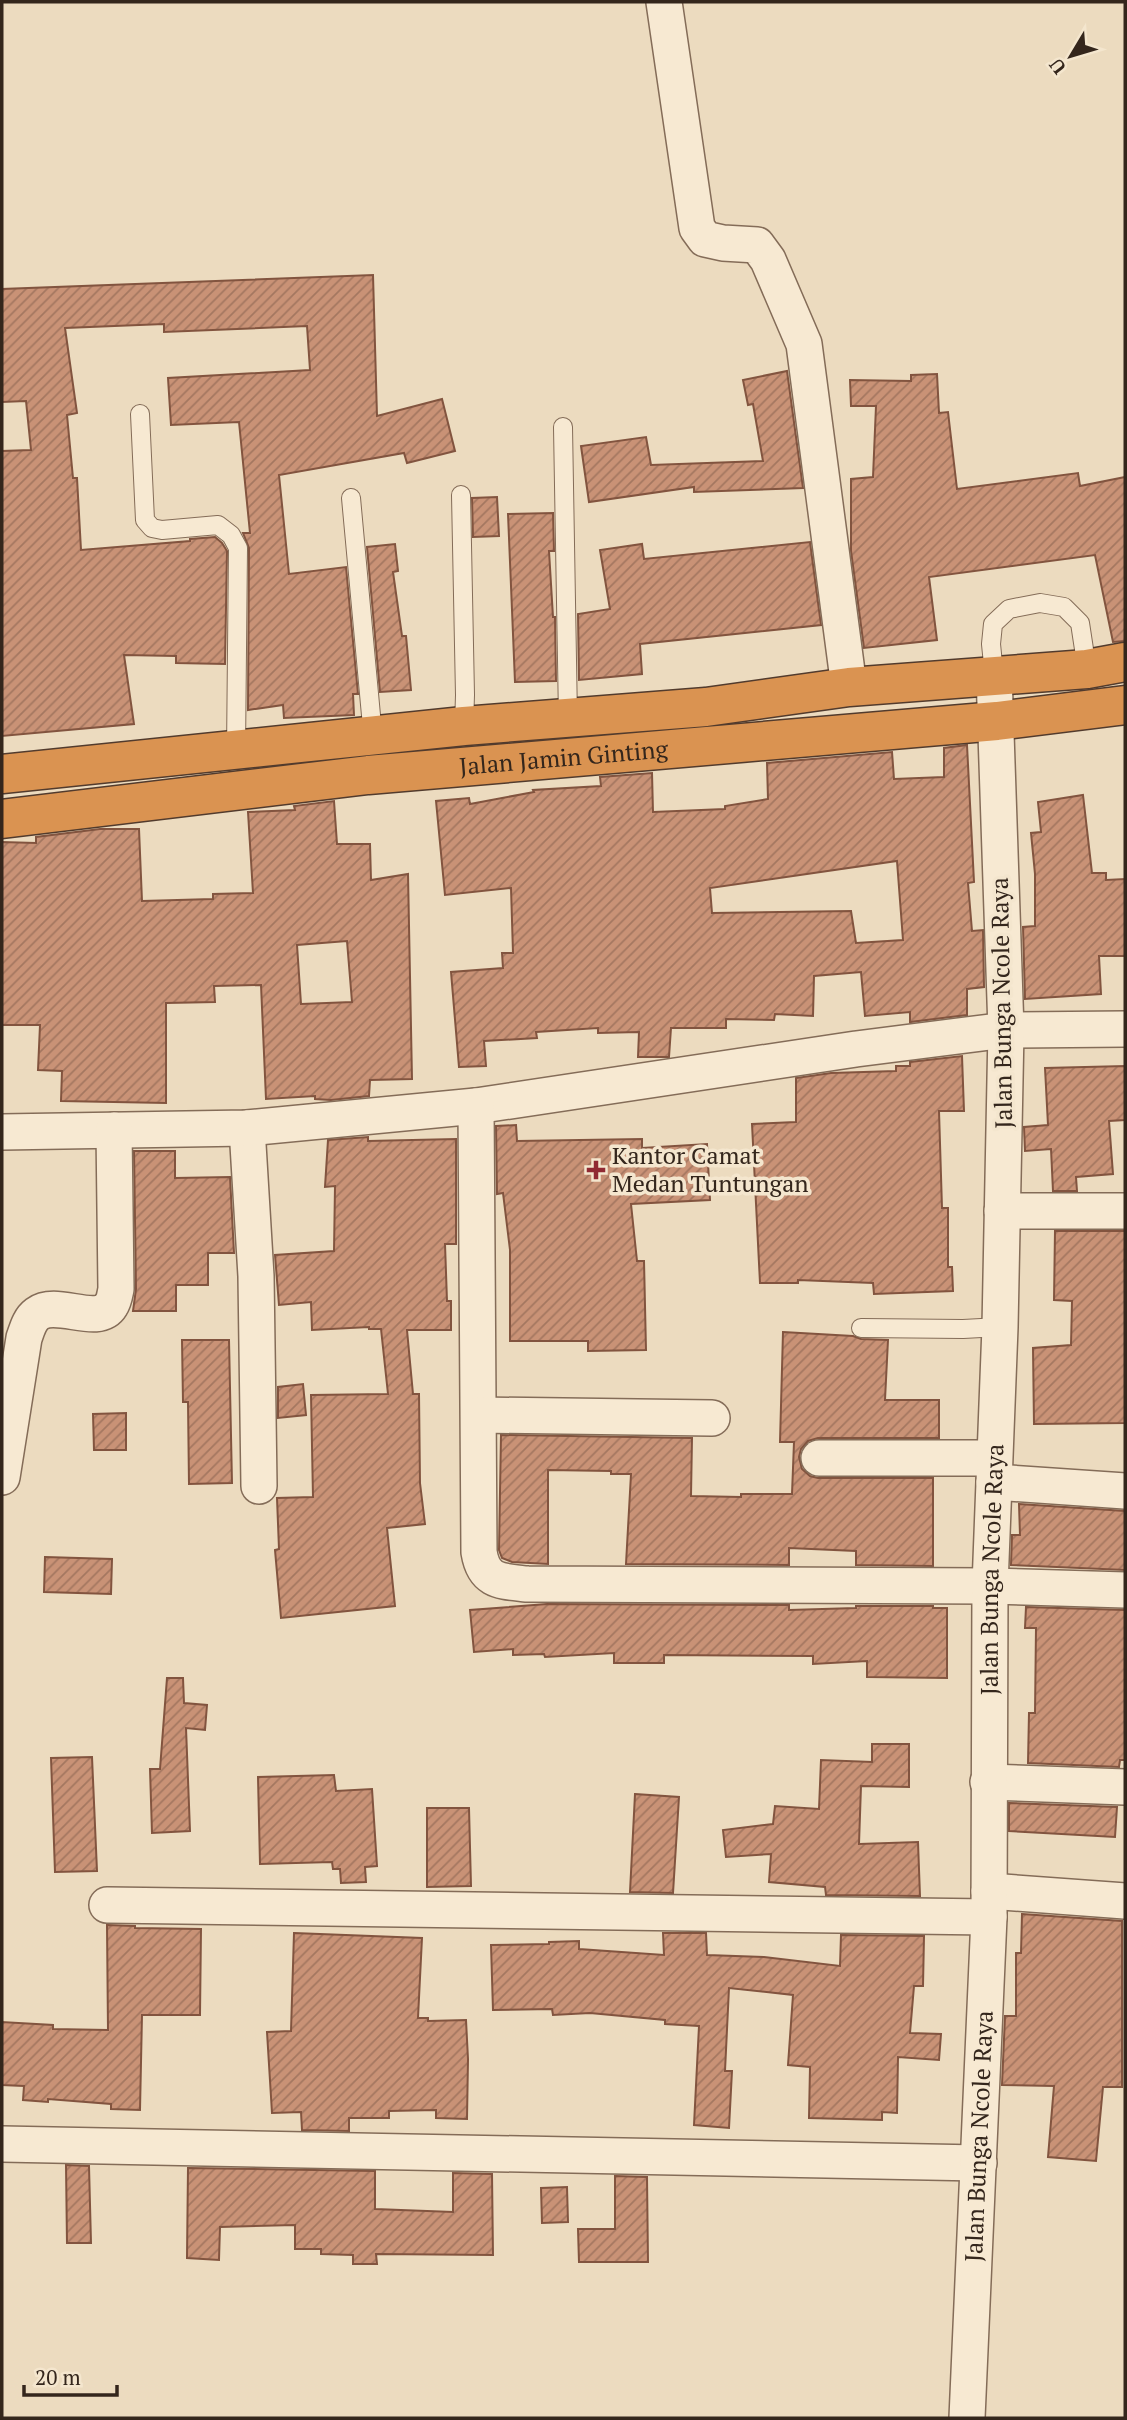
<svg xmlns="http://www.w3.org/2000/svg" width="1127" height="2420" font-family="'PT Serif',serif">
	<defs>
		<pattern id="building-hatch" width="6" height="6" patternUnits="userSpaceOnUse" patternTransform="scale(1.75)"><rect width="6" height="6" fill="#c99276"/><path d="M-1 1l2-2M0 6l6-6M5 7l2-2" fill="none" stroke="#a47760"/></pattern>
	</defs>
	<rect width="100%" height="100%" fill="#ecdbbf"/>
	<path fill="url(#building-hatch)" stroke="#82543f" stroke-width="2" fill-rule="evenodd" d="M373,275L377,416L442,399L455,451L407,463L404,453L279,475L289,574L346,567L358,694H353L354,715L284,718L283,705L248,710L249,548L243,533H250L239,422L171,425L168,378L310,370L307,326L164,332V324L65,328L77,413L67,415L73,478H77L81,550L190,541V539L215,537L222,543L227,551L225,664L176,663V656L124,655L134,724L2,736V451L31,450L26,401L2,402V289Z
		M787,371L803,488L694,492V487L589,502L581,446L646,437L651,465L763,461L753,404L748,405L743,380Z
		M937,374L939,413L948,412L957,489L1078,473L1080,486L1125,477V641L1113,642L1095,555L929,577L937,640L864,648L851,551V479L873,477L876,406H851L850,380L911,381V375Z
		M497,497L499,536L473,537L472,498Z
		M553,513L554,551H549L553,617H555L556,681L515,682L508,514Z
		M810,542L821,625L640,644L642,674L579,680L578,614L610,609L600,550L642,544L644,559Z
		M395,544L398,571L393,572L402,636H406L411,690L380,692L367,547Z
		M967,745L974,882L968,883L972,931L983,930L984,987L967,989V1015L910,1022V1012L865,1016L861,972L814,976L813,1016L775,1014L774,1020L726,1019V1028H671L669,1057H638L639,1032L598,1033V1028L536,1032L537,1038L484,1041L486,1066L459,1067L451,972L503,968L502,953H513L511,888L445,895L436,801L469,798L470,804L534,792L533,790L601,786L600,777L652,773L653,812L725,809V806L768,799L767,763L892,752L894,779L944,777V748ZM897,861L903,940L856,943L851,911L712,913L710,888Z
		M1083,795L1092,873H1106V880L1125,879V956H1099L1101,994L1025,999L1023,927L1035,926V874L1031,833L1041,832L1038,802Z
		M334,801L337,844H370L371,880L408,874L412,1079L370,1080L369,1096L331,1100L315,1099V1096L266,1099L261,985L214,986L215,1002L166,1003V1103L61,1101L62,1071L38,1070L40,1025H2V842L36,843V837L100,829H139L142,901L213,899V894L253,893L248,812L295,810L294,806ZM347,941L352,1002L301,1004L297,945Z
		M962,1056L964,1111H939L942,1208H948V1267H952L953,1291L874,1294L873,1283L798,1280V1283H760L752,1124L796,1122V1078L831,1073L896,1071V1066H910V1062Z
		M1125,1066V1120L1109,1121L1113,1174L1076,1177L1077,1191H1053L1051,1149L1025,1151L1024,1127L1048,1125L1045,1068Z
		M516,1125L517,1141L642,1139V1148L707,1144L710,1200L631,1204L637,1261H644L646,1350L588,1351V1341H510V1250L503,1193L497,1194L496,1126Z
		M368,1137V1141L456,1139V1244H445L447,1301H451V1330H407L413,1394H419L420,1483L425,1524L387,1528L395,1606L281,1618L275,1550L279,1549L277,1498L313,1497L311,1395L388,1394L381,1329H369V1327L312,1330L311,1302L279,1305L275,1255L334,1251L335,1186L325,1187L328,1140Z
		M134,1151H175V1178L230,1177L234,1253H208V1285H176V1311H133L136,1289Z
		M1055,1231H1125V1423L1034,1424L1033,1348L1071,1345L1072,1301L1054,1300Z
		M783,1332L853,1336L861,1339L888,1340L885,1400H939V1438H818L808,1441L801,1449L799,1457L802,1469L810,1476L818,1478H933V1566L856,1565V1551L789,1548V1565L626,1564L631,1474H611V1471L548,1470V1564L512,1562L502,1558L499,1550L501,1435L692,1438L691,1496L741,1497V1494H792L794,1442H780Z
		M182,1340H229L232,1483L189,1484L188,1402H183Z
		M303,1384L306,1415L278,1418V1387Z
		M126,1413V1450H94L93,1414Z
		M1019,1504L1125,1511V1570L1011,1565L1012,1535H1020Z
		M45,1557L112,1559L111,1594L44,1592Z
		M547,1604L789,1605V1610L856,1608V1606H933V1608H947V1678L867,1677V1661L813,1664V1656L664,1655V1663H614V1653L545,1657L544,1654L513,1655V1649L474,1652L470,1610Z
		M1026,1607L1125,1610V1760H1120L1119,1767L1028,1763L1029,1713H1035L1036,1628H1025Z
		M167,1678H183L184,1703L207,1705L205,1730L186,1728L190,1831L152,1833L150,1769H160Z
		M872,1744H909V1787L861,1786L859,1844L918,1842L920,1896L826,1895L825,1887L769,1882L771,1854L726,1857L723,1830L773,1824L775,1806L819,1809L821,1760L872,1762Z
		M92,1757L97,1871L55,1872L51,1758Z
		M334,1775L336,1791L372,1789L377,1866L365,1867L366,1882L341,1883L340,1869H333L332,1862L260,1864L258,1777Z
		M635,1794L679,1797L673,1893L630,1892Z
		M1009,1803L1117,1807L1115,1837L1009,1831Z
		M427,1808H469L471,1886L427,1887Z
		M1022,1914L1122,1921V2087H1103L1096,2161L1048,2157L1054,2086L1002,2085L1005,2016H1016V1953H1021Z
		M107,1925L135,1926V1928L201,1929L200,2015H142L140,2110L111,2109V2104L48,2099V2102L23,2100L24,2086L2,2085V2022L53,2025V2029L108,2030Z
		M294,1933L422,1938L418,2018H428V2021L466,2020L468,2059L467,2119L436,2118V2110L389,2111V2118H349V2131L302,2130L301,2112L272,2113L267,2032L291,2031Z
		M663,1933H706L707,1955L764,1957L840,1966L841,1935L924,1936L923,1986H914L910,2033L941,2034L939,2060L898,2057L897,2113L882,2112V2120L809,2118L810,2067L788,2065L793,1995L729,1988L725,2071H732L729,2128L694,2125L699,2026L665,2024V2020L590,2013L553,2015L552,2009L493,2010L491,1945L549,1944V1942L579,1941V1949L664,1955Z
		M66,2165L89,2166L91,2243H67Z
		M188,2168L375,2171V2209L453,2212V2173L492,2174L493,2255L376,2254L377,2264H353V2255L321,2254V2249H295V2225L220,2227L219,2260L187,2258Z
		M615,2176L647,2177L648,2262H579L578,2229H615Z
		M567,2187L568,2222L542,2223L541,2188Z"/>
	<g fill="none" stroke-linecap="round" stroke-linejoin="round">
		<defs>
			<path id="lane" d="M140,414L145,520L152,528L162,530L218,525L231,535L238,548L236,751
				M563,427L568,718
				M461,495L465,695L464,726
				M351,498L373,737
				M994,674L991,644L993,624L1009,609L1040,603L1064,607L1080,623L1087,669
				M861,1328L963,1329L1000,1327"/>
			<g id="street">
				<path d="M664,2L697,228L705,239L723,243L757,245L768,260L804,344L849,687"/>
				<path d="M1125,1029L1006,1030L856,1049L476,1106L479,1552C484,1582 500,1581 527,1584L990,1586L1125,1590"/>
				<path d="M247,1128L256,1276L259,1486"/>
				<path d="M2,1132L247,1128L476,1106"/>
				<path d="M1002,1211H1125"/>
				<path d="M479,1415L712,1418"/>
				<path d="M819,1458H993"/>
				<path d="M2,1477L24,1338C27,1330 29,1320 37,1314C57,1299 98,1327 111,1305C114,1301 115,1294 116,1289L114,1130"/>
				<path d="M994,1482L1125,1491"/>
				<path d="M988,1782L1125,1787"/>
				<path d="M989,1891L1125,1901"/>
				<path d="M107,1905L989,1917"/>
				<path d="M2,2144L979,2163"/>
				<path id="s1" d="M967,2418L989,1917L990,1586L1000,1327L1006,1030L994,674"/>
			</g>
			<g id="highway">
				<path d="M2,774L464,726L706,707L849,687L1087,669L1125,662"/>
				<path id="s2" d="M2,819L368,775L997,721L1125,705"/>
			</g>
		</defs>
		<use href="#lane" stroke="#846c58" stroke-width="20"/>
		<use href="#street" stroke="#846c58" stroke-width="38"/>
		<use href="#highway" stroke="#523b2d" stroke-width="41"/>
		<use href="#lane" stroke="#f7e9d2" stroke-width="18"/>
		<use href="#street" stroke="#f7e9d2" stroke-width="35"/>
		<use href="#highway" stroke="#da9351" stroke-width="38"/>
	</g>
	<path fill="#912a33" stroke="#f4e6ce" stroke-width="2.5" d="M592.5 1159.5h7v7h7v7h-7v7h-7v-7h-7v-7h7z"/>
	<g text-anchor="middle" stroke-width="7" stroke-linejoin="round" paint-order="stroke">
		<g font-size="24" fill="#34261c" stroke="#f4e6ce">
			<text dy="8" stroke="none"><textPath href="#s2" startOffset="565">Jalan Jamin Ginting</textPath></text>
			<text transform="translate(1002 1003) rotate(-91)" y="8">Jalan Bunga Ncole Raya</text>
			<text dy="8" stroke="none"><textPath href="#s1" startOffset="849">Jalan Bunga Ncole Raya</textPath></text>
			<text dy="8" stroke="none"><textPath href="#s1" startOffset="282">Jalan Bunga Ncole Raya</textPath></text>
		</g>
		<g font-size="24" fill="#34261c" stroke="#f4e6ce" text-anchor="start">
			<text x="612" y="1164">Kantor Camat<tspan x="612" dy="28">Medan Tuntungan</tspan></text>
		</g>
	</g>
	<rect width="1127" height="2420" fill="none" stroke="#34261c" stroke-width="7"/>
	<g transform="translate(1071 56) rotate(232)" stroke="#f4e6ce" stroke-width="5" paint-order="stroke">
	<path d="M0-5L12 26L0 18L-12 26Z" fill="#34261c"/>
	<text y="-10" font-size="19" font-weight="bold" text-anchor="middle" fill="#34261c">U</text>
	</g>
	<path d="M24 2385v10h93v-10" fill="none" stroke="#34261c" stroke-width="3.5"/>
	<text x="35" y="2385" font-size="21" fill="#34261c" stroke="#f4e6ce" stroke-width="5" paint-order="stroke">20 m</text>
</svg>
